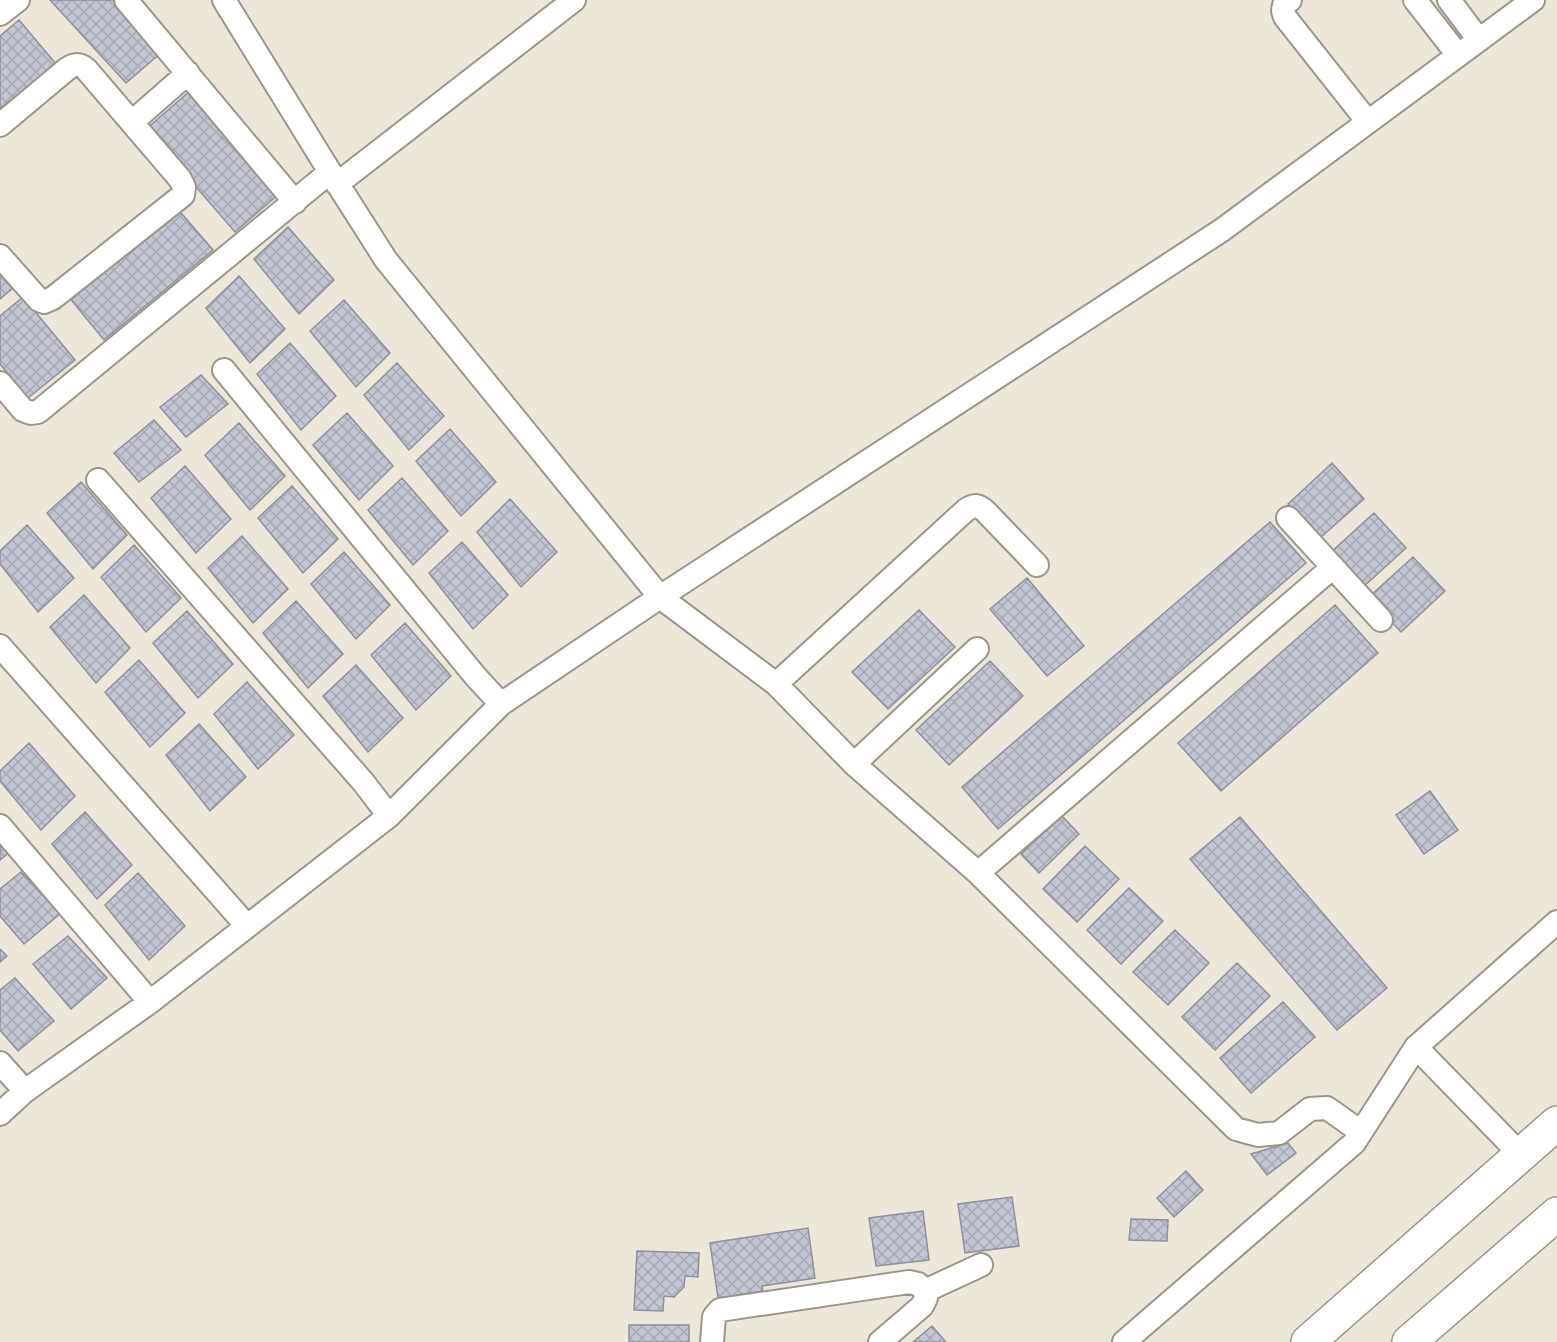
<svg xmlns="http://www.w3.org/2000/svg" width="1557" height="1342" font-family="'Varela Round',sans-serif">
	<defs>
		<pattern id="building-cross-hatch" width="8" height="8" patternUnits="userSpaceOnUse" patternTransform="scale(1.5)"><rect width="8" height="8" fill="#c3c5d3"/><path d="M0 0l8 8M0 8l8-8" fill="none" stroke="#a6a8b4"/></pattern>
	</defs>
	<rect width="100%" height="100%" fill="#ede7d9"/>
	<path fill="url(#building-cross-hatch)" stroke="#8f909d" stroke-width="1.5" d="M50,0H120L162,52L126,83Z
		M19,20L56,64L0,110V36Z
		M190,91L279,194L235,232L146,129Z
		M176,207L213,250L104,340L68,296Z
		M288,227L334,280L299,314L254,259Z
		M0,273L13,288L0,299Z
		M239,276L285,329L250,363L206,308Z
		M23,297L75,360L28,398L0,364V316Z
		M344,300L390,353L356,387L310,331Z
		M290,343L336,396L301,430L257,374Z
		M397,363L444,416L409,450L364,395Z
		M201,375L228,404L186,437L160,407Z
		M347,413L393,466L359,500L313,445Z
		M154,420L181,450L139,482L114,453Z
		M239,423L285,476L250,510L205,455Z
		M450,429L496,482L461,516L416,461Z
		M1332,463L1364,499L1320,538L1288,504Z
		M185,466L231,519L196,553L151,498Z
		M402,478L448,531L413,565L368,510Z
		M81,482L127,535L93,569L47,513Z
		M292,486L338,539L303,573L258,518Z
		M510,499L557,552L521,587L477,532Z
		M1374,513L1406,548L1362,588L1330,553Z
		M1270,522L1306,563L998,829L962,787Z
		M27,525L74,578L38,612L0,564V551Z
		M242,536L288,589L253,623L208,568Z
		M462,542L508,595L473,629L429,573Z
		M134,545L181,598L146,632L101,577Z
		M344,552L390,605L356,639L311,584Z
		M1413,557L1445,591L1401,632L1369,597Z
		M1027,578L1084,646L1047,676L990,609Z
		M84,595L130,648L96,683L50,627Z
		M296,601L343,654L308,688L263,633Z
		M1335,605L1378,653L1221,791L1178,743Z
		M919,610L955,647L888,709L852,672Z
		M187,611L233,664L198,698L153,643Z
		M405,623L451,676L416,710L371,655Z
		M139,660L185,713L150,747L105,692Z
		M990,661L1023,696L949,765L916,730Z
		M356,665L403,718L368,752L323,696Z
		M247,682L294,735L258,769L214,714Z
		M199,724L246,777L210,811L166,755Z
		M29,743L75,796L41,830L0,781V771Z
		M1430,791L1458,830L1424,854L1396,815Z
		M85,812L132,865L97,899L52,844Z
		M1062,816L1079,834L1039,873L1021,854Z
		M1240,817L1387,988L1337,1030L1190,859Z
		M0,837L12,850L0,860Z
		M1085,846L1119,879L1077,922L1043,889Z
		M21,872L60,914L24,944L0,916V889Z
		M138,873L185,926L149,960L105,905Z
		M1129,888L1163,921L1121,964L1087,930Z
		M1175,930L1209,963L1168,1005L1133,972Z
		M68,936L107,978L71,1009L33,964Z
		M0,949L7,956L0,962Z
		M1237,963L1270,996L1215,1050L1182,1017Z
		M15,978L54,1021L18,1051L0,1030V990Z
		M1283,1002L1315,1037L1251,1093L1220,1058Z
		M1288,1143L1296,1153L1267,1175L1251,1154Z
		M1186,1171L1203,1190L1174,1217L1157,1198Z
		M1012,1197L1019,1246L965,1253L958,1204Z
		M923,1211L929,1260L876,1266L869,1218Z
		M1131,1219L1168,1220L1167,1241L1129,1240Z
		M808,1228L815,1278L762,1286L763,1291L718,1298L710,1243Z
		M637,1251L699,1253L698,1277L685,1276L684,1287L674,1297L664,1296L663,1311L634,1310Z
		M629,1325H689V1342H629Z
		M932,1326L946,1342H913Z"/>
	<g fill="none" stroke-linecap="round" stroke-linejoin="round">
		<defs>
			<path id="minor" d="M126,0L295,202
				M224,0L330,172L386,260L660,597L776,684L854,764L978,873L1236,1129L1258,1135L1279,1133L1310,1109L1327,1108L1361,1132
				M1290,0L1284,5L1283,11L1285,17L1368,122
				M1415,0L1458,55
				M1449,0L1479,40
				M0,14L18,0
				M132,122L188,73
				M0,125L67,69C74,64 79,63 86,69L180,179L184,187L183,195L53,298L44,302L39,300L0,256
				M337,184L574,0
				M224,370L476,677L501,704
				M0,383L23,410L31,413L38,412L330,172
				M98,480L364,783L389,816
				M1288,518L1381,620
				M0,646L247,926
				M776,684L966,510C975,504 979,505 986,512L1037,565
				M854,764L977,649
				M0,826L150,1002
				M978,873L1333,567
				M1416,1047L1521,1155
				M0,1063L25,1091
				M0,1114L25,1091L150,1002L389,816L501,704L660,597L1222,230L1533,0
				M925,1291L981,1265
				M712,1342L714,1317L720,1310L909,1282L918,1284L925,1291L926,1298L922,1306L880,1342
				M1124,1342L1354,1143L1416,1047L1557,922"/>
			<path id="primary" d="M1308,1342L1557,1123
				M1409,1342L1557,1214"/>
		</defs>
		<use href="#minor" stroke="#9c9689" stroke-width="26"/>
		<use href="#primary" stroke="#9c9689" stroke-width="36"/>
		<use href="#minor" stroke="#fff" stroke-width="22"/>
		<use href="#primary" stroke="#fff" stroke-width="33"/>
	</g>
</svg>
